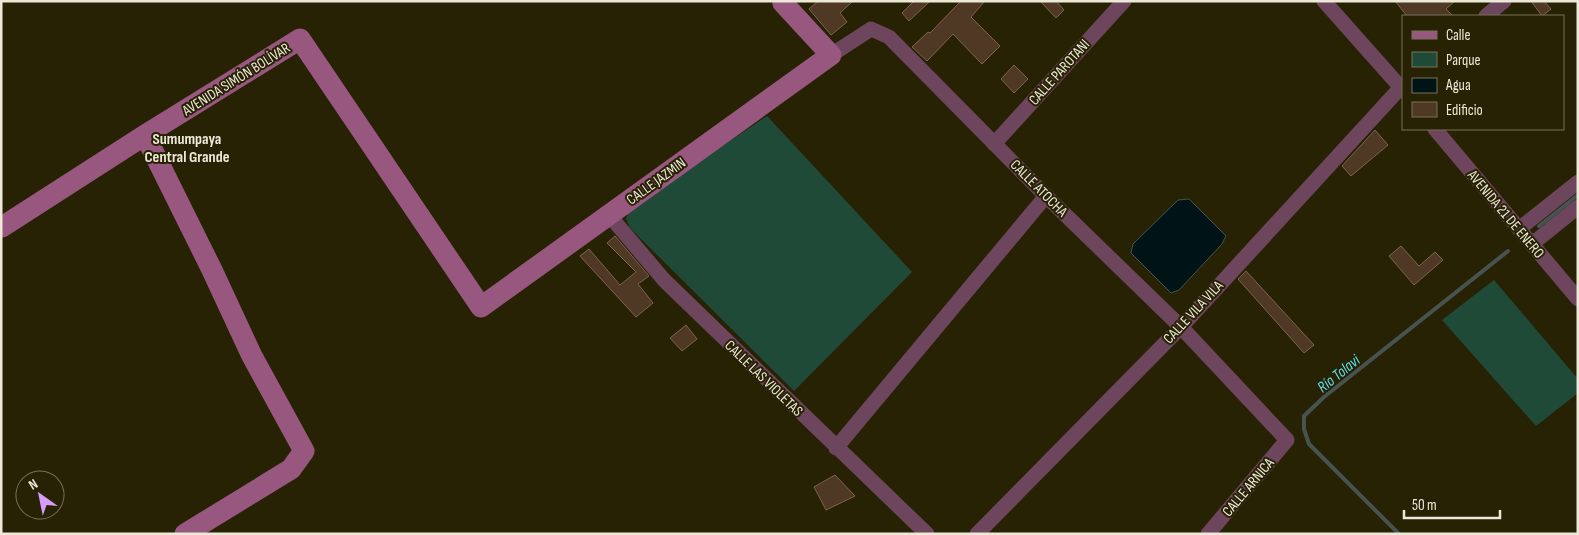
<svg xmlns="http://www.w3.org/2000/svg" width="1579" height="535" font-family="'Sofia Sans Condensed',sans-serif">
	<rect width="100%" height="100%" fill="#282205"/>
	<path fill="#1f4a38" d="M767,116L912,272L794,391L630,228L626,219L630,208Z
		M1494,280L1578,379V393L1536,426L1442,320Z"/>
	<path fill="#001317" stroke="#475351" d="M1189,199L1226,236L1222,244L1179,290L1171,293L1131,253L1133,244L1178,200Z"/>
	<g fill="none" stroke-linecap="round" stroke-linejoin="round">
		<path stroke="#475351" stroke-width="4" d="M1539,226L1578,195
			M1399,534L1309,444L1304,429V416L1324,397L1508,251"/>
	</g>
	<path fill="#4f3924" stroke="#7c644e" d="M818,1H853L840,13L847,22L831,35L809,9Z
		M914,1H930L909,21L902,13Z
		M961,1H985L971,17L1000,46L982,64L953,34L927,61L912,47L928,32L930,33Z
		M1040,1H1056L1064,10L1056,18Z
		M1395,1H1455L1446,9L1453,16H1407Z
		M1531,1H1544L1551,9L1542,16Z
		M1014,65L1028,79L1014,93L1001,79Z
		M1375,130L1388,145L1351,176L1342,166Z
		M615,236L649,276L638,284L653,303L636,317L580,256L589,249L620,285L636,272L607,243Z
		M1401,246L1419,266L1435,252L1443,260L1414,285L1389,256Z
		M1246,271L1314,345L1304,353L1238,279Z
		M686,325L697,339L682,351L670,338Z
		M835,475L855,496L826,510L814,487Z"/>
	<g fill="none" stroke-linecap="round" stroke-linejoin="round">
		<path stroke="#6d455d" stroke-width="15" d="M1324,1L1403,90
			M1486,16L1504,1
			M831,55L871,29L889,37L1046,196L1181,327L1287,440L1208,534
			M1435,129L1578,299
			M994,144L1124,1
			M609,215L664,280L927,534
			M1519,229L1578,182
			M1532,244L1578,207
			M836,448L1046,196
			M977,534L1181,327L1403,85"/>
		<path stroke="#97577e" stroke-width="21" d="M145,135L212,270L252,356L304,451L291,469L185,534
			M1,226L2,227L145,135L300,39L481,307L831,55L783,3L784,1"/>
	</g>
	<g text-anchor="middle" stroke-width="4" stroke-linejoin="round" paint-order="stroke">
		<g font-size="15" fill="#ece9d8" stroke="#282205">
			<text transform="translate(1059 72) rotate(-48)" y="5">CALLE PAROTANI</text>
			<text transform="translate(236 79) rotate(-32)" y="5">AVENIDA SIMÓN BOLÍVAR</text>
			<text transform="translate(656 181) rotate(-36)" y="5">CALLE JAZMIN</text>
			<text transform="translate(1039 188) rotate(45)" y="5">CALLE ATOCHA</text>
			<text transform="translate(1506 214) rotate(50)" y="5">AVENIDA 21 DE ENERO</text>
			<text transform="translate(1193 312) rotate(-47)" y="5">CALLE VILA VILA</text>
			<text transform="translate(764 378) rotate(44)" y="5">CALLE LAS VIOLETAS</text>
			<text transform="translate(1248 487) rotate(-50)" y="5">CALLE ARNICA</text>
		</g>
		<g font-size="16" font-weight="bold" fill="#ece9d8" stroke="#282205">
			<text x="187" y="144">Sumumpaya<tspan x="187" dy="18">Central Grande</tspan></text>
		</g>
		<g font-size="16" font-style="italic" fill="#5edff1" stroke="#282205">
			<text transform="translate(1338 373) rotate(-39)" y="6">Río Tolavi</text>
		</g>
	</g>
	<rect width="1579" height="535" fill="none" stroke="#ece9d8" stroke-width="5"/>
	<rect x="1402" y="15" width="162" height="115" fill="#282205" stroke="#767259"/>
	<rect x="1412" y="31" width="25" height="8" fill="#97577e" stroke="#767259"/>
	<text x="1446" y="40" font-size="15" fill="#ece9d8">Calle</text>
	<rect x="1412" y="52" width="25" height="15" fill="#1f4a38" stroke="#767259"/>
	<text x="1446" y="65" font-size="15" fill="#ece9d8">Parque</text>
	<rect x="1412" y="78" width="25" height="15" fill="#001317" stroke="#767259"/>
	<text x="1446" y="90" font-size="15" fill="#ece9d8">Agua</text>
	<rect x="1412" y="102" width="25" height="15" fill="#4f3924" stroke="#767259"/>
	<text x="1446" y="115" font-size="15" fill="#ece9d8">Edificio</text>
	<g transform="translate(40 495) rotate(327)"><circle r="24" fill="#282205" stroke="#767259"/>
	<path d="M0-4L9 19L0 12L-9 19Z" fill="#d79bf9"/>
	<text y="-8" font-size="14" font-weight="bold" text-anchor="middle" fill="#ece9d8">N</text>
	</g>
	<path d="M1404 510v8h96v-8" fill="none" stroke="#ece9d8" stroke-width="2.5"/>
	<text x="1412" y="510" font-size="15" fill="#ece9d8" stroke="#282205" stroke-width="4" paint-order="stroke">50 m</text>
</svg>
